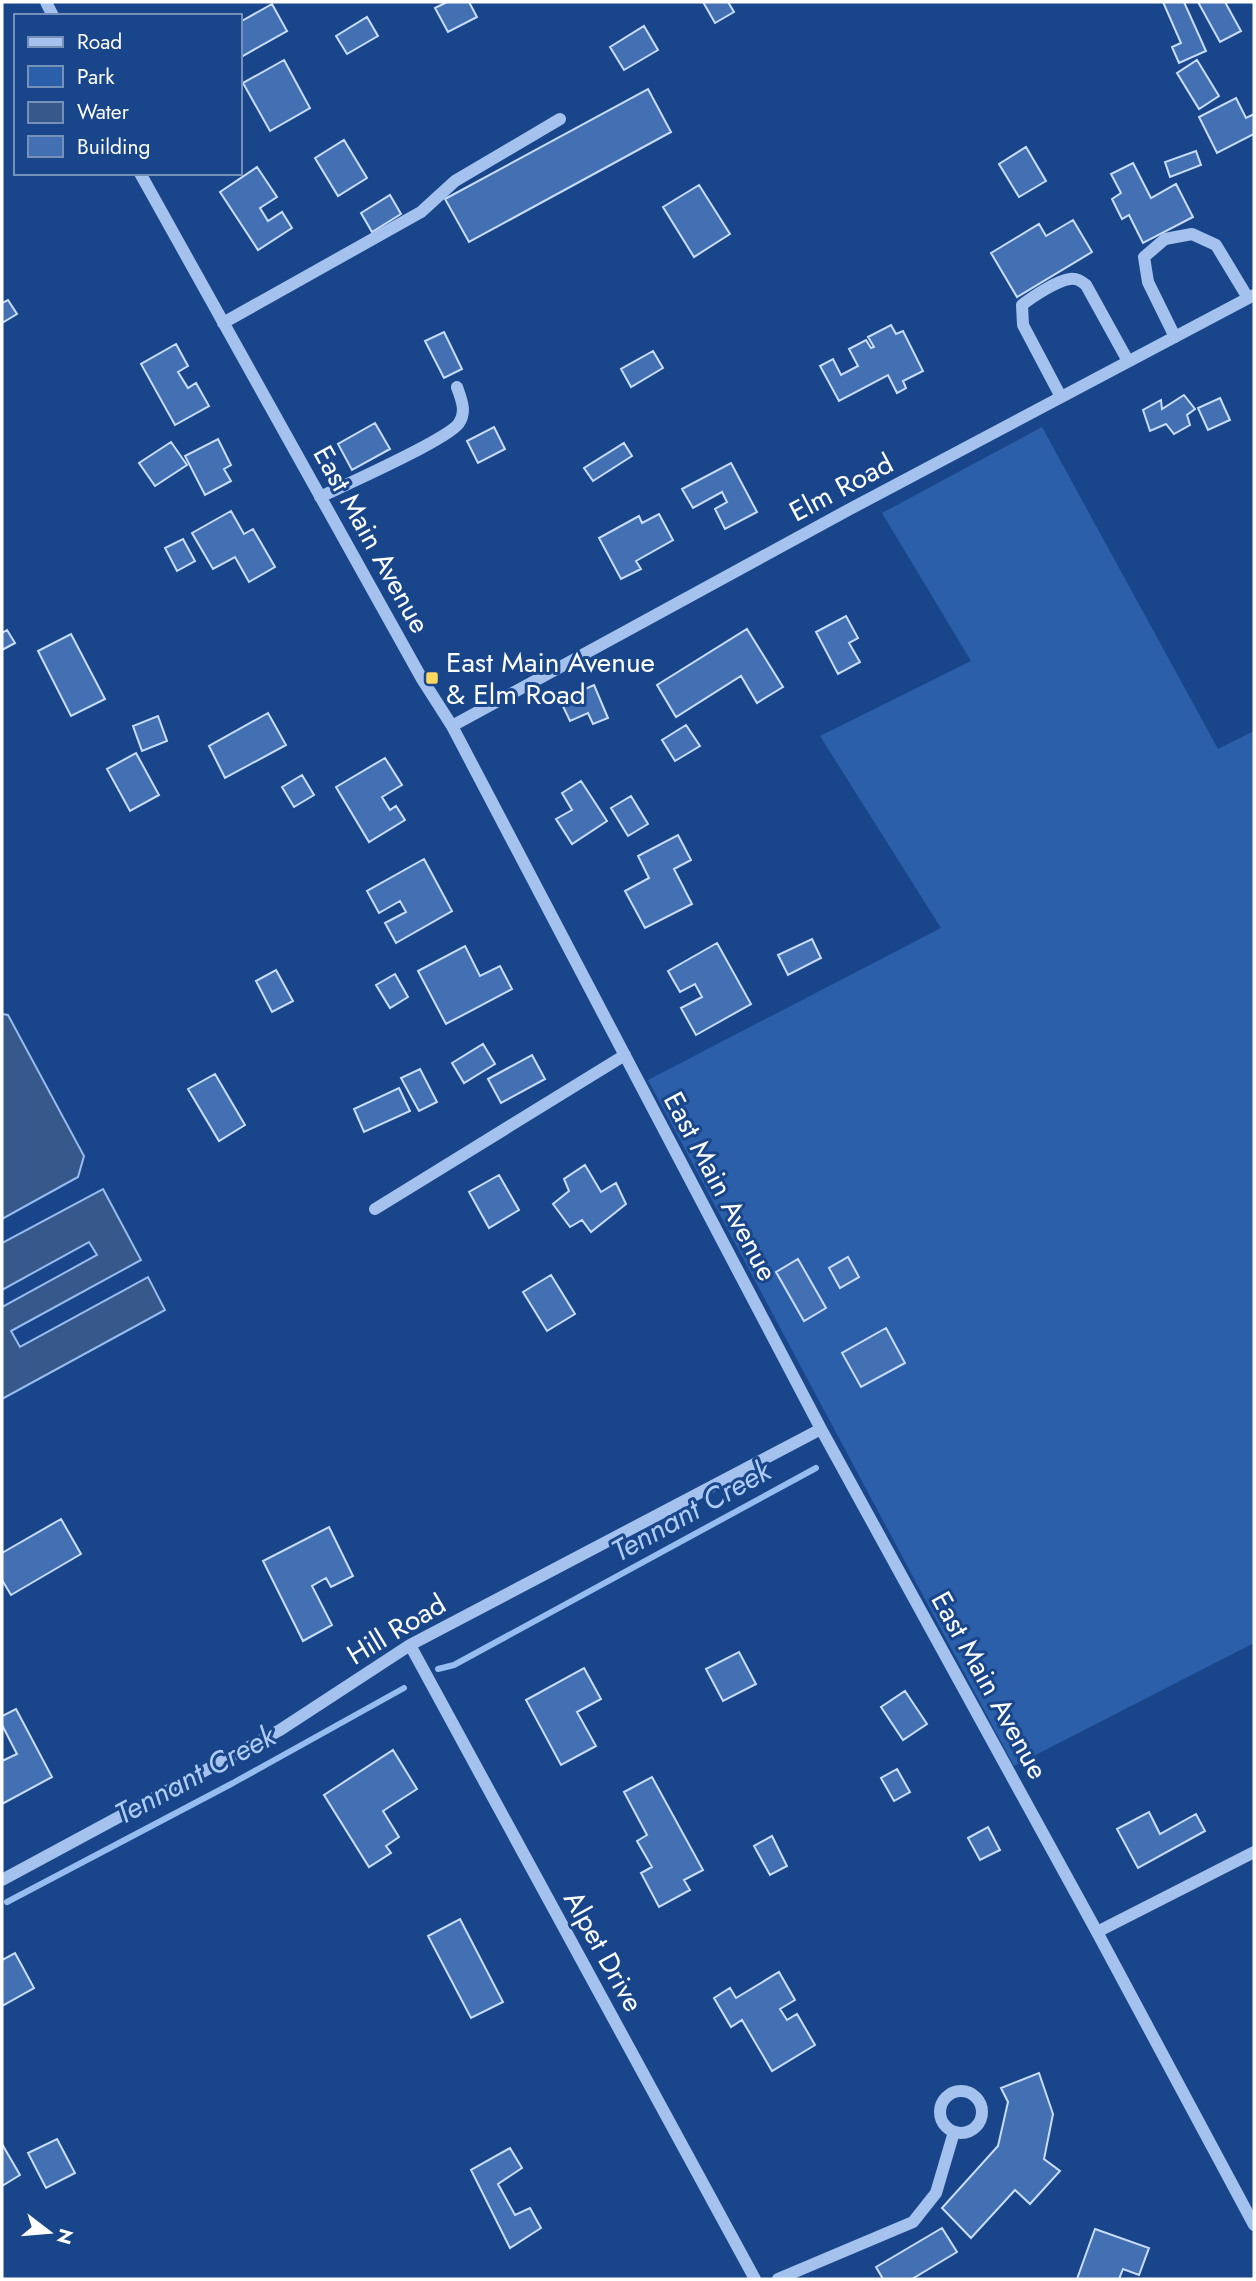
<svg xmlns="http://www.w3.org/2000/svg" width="1256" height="2281" font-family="Jost,sans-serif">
	<rect width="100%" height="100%" fill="#19468a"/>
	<path fill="#2c5fa9" d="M1042,427L1218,749L1254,731V1643L1014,1766L648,1080L941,928L820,736L971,661L882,513Z"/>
	<path fill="#37588a" stroke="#96bcf0" stroke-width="2" d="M2,1014L8,1015L84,1156L78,1177L2,1219Z
		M103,1189L141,1260L11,1331L20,1347L148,1277L165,1310L2,1399V1307L97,1255L89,1242L2,1290V1243Z"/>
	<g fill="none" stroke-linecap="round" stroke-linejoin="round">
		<path stroke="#96bcf0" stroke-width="6" d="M438,1669L454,1665L816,1468
			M7,1902L233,1783L404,1688"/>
	</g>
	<path fill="#4270b3" stroke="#c9ddfa" stroke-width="2" d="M447,2H469L477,17L448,32L435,8Z
		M703,2H728L734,12L715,23Z
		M1163,2H1184L1206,51L1179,63L1172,47L1181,43Z
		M1198,2H1225L1241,31L1220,42Z
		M272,4L287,31L241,57L240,22Z
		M367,17L378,36L347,54L336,36Z
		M644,26L658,50L624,70L610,47Z
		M284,60L310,108L270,131L243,83Z
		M1197,60L1219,96L1199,109L1177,73Z
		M648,89L671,132L469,242L445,199Z
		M1236,98L1246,118L1254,114V134L1217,153L1199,117Z
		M344,140L367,178L338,196L315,158Z
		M1026,147L1046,181L1019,197L999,164Z
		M1196,151L1201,165L1170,177L1165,162Z
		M1133,163L1151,198L1176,184L1193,217L1143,243L1129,215L1122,219L1112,199L1121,193L1111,174Z
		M257,167L277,197L260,208L268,221L282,212L292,228L258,250L220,192Z
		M699,185L730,234L694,257L663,207Z
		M390,195L401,214L372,232L361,213Z
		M1073,220L1092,252L1017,297L991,253L1039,224L1046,236Z
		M8,300L17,314L2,323V303Z
		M891,325L896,334L903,331L923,371L903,381L906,388L897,393L888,375L839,401L820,366L833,359L841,375L858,366L849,349L866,340L871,348L874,347L868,337Z
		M444,332L462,369L444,378L425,341Z
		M176,344L188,366L178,372L188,388L196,383L209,406L175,425L141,364Z
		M653,351L663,368L631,387L621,369Z
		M1184,395L1195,409L1187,415L1190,425L1174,434L1166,424L1150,431L1143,410L1161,400L1162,409Z
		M1220,398L1230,420L1208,430L1198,408Z
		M375,423L390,449L352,470L338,444Z
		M494,427L505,449L478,463L467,441Z
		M218,439L231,465L224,469L231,481L205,495L185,456Z
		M171,442L187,465L155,486L139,463Z
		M624,443L632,456L593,481L584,468Z
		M731,463L757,512L725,529L715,509L727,502L722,492L693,508L682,489Z
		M231,511L244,534L253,529L275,567L249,582L235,557L213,569L192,533Z
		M659,514L673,540L636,561L641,569L621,579L599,538L639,516L642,523Z
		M183,539L195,561L177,571L165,548Z
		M846,616L858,638L849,643L860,662L838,674L816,632Z
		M747,629L783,687L757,703L741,676L676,717L657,685Z
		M7,630L15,643L2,650V633Z
		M71,634L105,699L71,716L38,651Z
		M594,685L608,718L593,724L588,713L570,721L560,700Z
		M268,713L286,745L225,778L209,746Z
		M158,716L167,741L142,751L133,726Z
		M686,725L700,746L675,761L662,740Z
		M136,753L159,795L130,811L107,769Z
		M385,758L402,785L382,797L390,810L396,806L405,820L369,842L336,787Z
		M302,775L314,795L294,807L282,787Z
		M581,781L607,821L572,844L556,819L572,810L562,793Z
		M631,796L648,824L628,836L611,808Z
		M678,835L691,860L674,869L692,904L645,928L625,891L649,878L638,856Z
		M424,859L452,911L396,943L385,923L406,912L400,901L379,913L367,891Z
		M812,939L821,958L788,975L778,955Z
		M717,943L751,1004L696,1035L681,1008L702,997L695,984L680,992L668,971Z
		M465,946L480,976L500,966L512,989L446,1024L418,971Z
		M276,970L293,1001L272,1012L256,981Z
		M395,974L408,997L390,1008L376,985Z
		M483,1044L495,1064L464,1083L452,1063Z
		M532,1055L545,1079L501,1103L488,1079Z
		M420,1069L437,1102L419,1111L401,1078Z
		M215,1074L245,1125L219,1141L188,1089Z
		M399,1088L410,1111L364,1132L354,1109Z
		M585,1165L601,1192L616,1183L626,1204L591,1232L582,1220L570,1227L553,1204L569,1191L564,1179Z
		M499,1175L519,1210L489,1228L469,1192Z
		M848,1257L859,1277L840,1288L829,1268Z
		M798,1259L826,1308L804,1321L776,1272Z
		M551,1275L575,1314L547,1331L523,1292Z
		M886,1328L905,1363L861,1387L842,1353Z
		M61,1519L81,1554L11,1595L2,1580V1553Z
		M329,1527L353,1576L331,1587L326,1578L312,1586L332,1625L303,1641L263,1561Z
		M739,1652L756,1684L723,1701L706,1669Z
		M584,1668L601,1699L577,1712L596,1746L561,1765L526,1700Z
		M905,1691L927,1724L903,1740L881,1707Z
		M16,1709L52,1777L2,1804V1761L17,1754L2,1725V1716Z
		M393,1750L417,1789L383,1811L399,1837L386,1846L391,1853L369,1867L324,1795Z
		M897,1769L910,1792L894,1801L881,1778Z
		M652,1777L703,1870L684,1880L690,1890L659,1907L641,1873L652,1867L637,1841L647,1835L624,1792Z
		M1149,1812L1160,1834L1196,1814L1205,1831L1138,1868L1117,1829Z
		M988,1827L1000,1850L980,1860L968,1838Z
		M772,1836L787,1866L770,1875L754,1846Z
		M460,1919L503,2002L471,2018L428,1936Z
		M15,1953L34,1988L2,2006V1960Z
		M779,1972L795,2000L780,2009L787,2020L797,2014L815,2045L772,2071L742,2020L731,2027L714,1998L730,1988L736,1998Z
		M1039,2073L1053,2114L1044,2159L1060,2171L1030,2204L1015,2190L971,2238L942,2208L998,2146L1008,2102L1001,2088Z
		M57,2139L75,2173L46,2188L28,2153Z
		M2,2144L20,2175L2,2186Z
		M510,2148L522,2168L498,2184L515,2215L530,2208L541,2228L510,2248L471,2170Z
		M942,2228L957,2252L912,2279H883L876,2267Z
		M1095,2229L1149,2248L1139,2275L1123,2269L1119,2279H1077Z"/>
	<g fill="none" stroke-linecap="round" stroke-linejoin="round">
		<path stroke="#a4c2ed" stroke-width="12" d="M46,2L53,16
			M140,173L422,679L452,726L821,1429L1097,1932L1254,2225
			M223,323L421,212L455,181L560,119
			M1175,337L1148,282L1144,257L1165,239L1192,234L1216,245L1248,298
			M1061,397L1023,325L1022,305C1032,297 1058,280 1070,279C1077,278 1081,281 1086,285L1128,361
			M320,497C343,486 449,439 459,423C467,411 461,399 457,387
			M452,726L850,509L1254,295
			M375,1209L625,1055
			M410,1645L755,2279
			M2,1880L280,1730L410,1645L821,1429
			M1097,1932L1254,1852
			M940 2112a21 21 0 1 1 42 0a21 21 0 1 1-42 0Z
			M778,2279L913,2222L936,2193L954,2132"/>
	</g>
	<rect fill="#ffd760" stroke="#19468a" stroke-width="2.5" x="425" y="671" width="14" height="14" rx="3.5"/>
	<g text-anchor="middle" stroke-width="6" stroke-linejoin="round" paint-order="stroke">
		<g font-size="28" fill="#fff" stroke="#19468a">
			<text transform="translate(841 487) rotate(-28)" y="10">Elm Road</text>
			<text transform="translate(372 539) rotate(61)" y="10">East Main Avenue</text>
			<text transform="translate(721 1186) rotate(62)" y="10">East Main Avenue</text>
			<text transform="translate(396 1629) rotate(-31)" y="10">Hill Road</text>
			<text transform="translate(990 1685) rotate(61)" y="10">East Main Avenue</text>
			<text transform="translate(604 1951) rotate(61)" y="10">Alpet Drive</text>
		</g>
		<g font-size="28" fill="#fff" stroke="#19468a" text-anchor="start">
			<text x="446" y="672">East Main Avenue<tspan x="446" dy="32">&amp; Elm Road</tspan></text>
		</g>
		<g font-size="30" font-style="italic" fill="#afccf5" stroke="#19468a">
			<text transform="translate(691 1511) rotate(-29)" y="10">Tennant Creek</text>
			<text transform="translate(195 1775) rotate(-28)" y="10">Tennant Creek</text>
		</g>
	</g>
	<rect width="1256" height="2281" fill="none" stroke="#ffffff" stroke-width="7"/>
	<rect x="14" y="14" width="228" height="161" fill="#19468a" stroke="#7590b9" stroke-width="2"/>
	<rect x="28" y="37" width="35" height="10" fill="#a4c2ed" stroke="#7590b9" stroke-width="2"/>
	<text x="77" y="49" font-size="21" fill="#ffffff">Road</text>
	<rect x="28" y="66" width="35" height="21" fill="#2c5fa9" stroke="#7590b9" stroke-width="2"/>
	<text x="77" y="84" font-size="21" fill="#ffffff">Park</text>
	<rect x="28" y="102" width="35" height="21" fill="#37588a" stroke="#7590b9" stroke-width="2"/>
	<text x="77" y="119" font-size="21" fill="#ffffff">Water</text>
	<rect x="28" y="136" width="35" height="21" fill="#4270b3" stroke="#7590b9" stroke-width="2"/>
	<text x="77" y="154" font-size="21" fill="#ffffff">Building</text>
	<g transform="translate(49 2232) rotate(106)" stroke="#19468a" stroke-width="5" paint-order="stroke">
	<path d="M0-5L12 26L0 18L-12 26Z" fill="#ffffff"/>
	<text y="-10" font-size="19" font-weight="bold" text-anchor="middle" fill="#ffffff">N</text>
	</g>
</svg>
